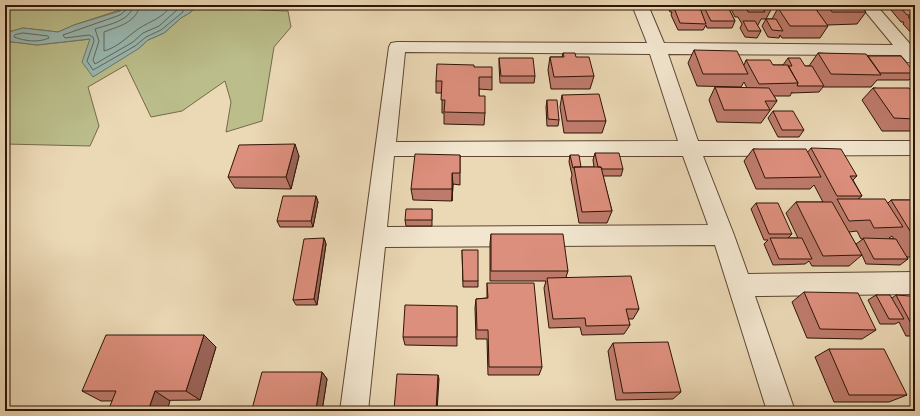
<svg xmlns="http://www.w3.org/2000/svg" width="920" height="416" font-family="'Gentium Book Plus',serif">
	<rect width="100%" height="100%" fill="#ebd8b5"/>
	<filter id="stains"><feTurbulence type="fractalNoise" baseFrequency=".005" numOctaves="4"/><feColorMatrix values="0 0 0 0 .2 0 0 0 0 .09 0 0 0 0 .02 0 0 0 .5 -.17"/></filter>
	<radialGradient id="worn" r=".72"><stop offset=".6" stop-color="#630" stop-opacity="0"/><stop offset="1" stop-color="#630" stop-opacity=".3"/></radialGradient>
	<path fill="#bbbe8b" stroke="#756a48" d="M5,5H127L120,10L74,25L58,32L23,28L5,33Z
		M179,5H255L259,10L288,11L291,27L274,47L262,121L226,132L231,102L225,81L182,111L151,117L126,65L88,87L99,126L90,146L5,144V41L37,45L91,39L138,49L148,40L164,33L181,18L191,12L193,9Z"/>
	<path fill="#99b9b2" stroke="#6f776d" d="M127,5H179L194,8L191,12L181,18L164,33L148,40L138,49L93,77L82,62L90,39L37,45L5,41V33L23,28L58,32L74,25L120,11Z"/>
	<g fill="none" stroke-linecap="round" stroke-linejoin="round">
		<path stroke="#64675c" stroke-width="1" d="M129,5L126,10L120,15L63,35L65,38L89,35L93,37L94,41L87,61L93,70L135,46L146,37L161,30L183,12L182,5
			M134,5C129,22 109,24 95,29L99,41L93,60L95,64L133,42L143,33L159,26L177,10V5
			M140,5C136,23 119,26 104,32V51C118,47 127,37 138,29C150,21 164,18 171,5
			M23,33L48,36L49,38C38,43 25,41 14,37L15,35Z"/>
		<defs>
			<path id="minor" d="M632,5H648L664,43L893,45L860,5H876L911,45H915V63L907,62L901,55L668,54L698,141H915V155L703,156L734,235L748,274L915,272V294L755,296L795,411H767L715,245L385,247L368,411H340L389,47L391,43L397,42L647,43ZM405,52L650,54L678,141L396,142ZM394,156H683L708,225L387,227Z"/>
		</defs>
		<use href="#minor" stroke="#5e4632" stroke-width="2"/>
		<use href="#minor" fill="#f2e6cf" fill-rule="evenodd"/>
	</g>
	<path fill="#be7b6c" stroke="#2f1506" fill-rule="evenodd" d="M667,5H727L735,21L732,28H707L706,25L703,30H678L671,15L672,12H670Z
		M729,5H772L773,6L766,19H761L758,25H757L761,31L757,38L745,37L740,28L742,24L738,17H735Z
		M810,5H860L866,12L857,24L827,25L828,26L820,38H782L780,35L779,38L768,37L762,26L766,19H772L778,8H812Z
		M895,5H915V36H914L903,24L904,22H901L891,10Z
		M694,50L744,65L746,60L773,65H783L788,58L805,66H809L818,53L868,56L915,73V74L909,80H877L871,87H823L819,92L792,93V92L790,96H774L777,101L761,123L717,122L709,100L715,87L747,88L744,82L741,87L697,86L688,63Z
		M563,53L576,57L594,76L590,89H551L548,70L550,57H562Z
		M499,58L535,76L534,83H500L499,65Z
		M474,67L492,77V90L479,89V96L485,113L484,125L444,124V113H442V93H436V81Z
		M873,88L915,92V131H882L862,100Z
		M562,95L606,121L602,133H564L560,107Z
		M547,100L559,120L558,126H547L546,107Z
		M773,111L804,130L799,137H778L768,118Z
		M811,148L857,176L853,180L862,196L858,199L888,203L891,200H915V257H907L908,259L900,265L866,264L862,255L849,266H812L809,261L805,264L773,265L764,244L768,240H764L751,209L756,203L792,234L788,238H798L786,213L796,202H823L814,185L810,189H756L744,161L753,149L807,153ZM857,231L861,239H863L856,244L860,252L849,232ZM892,236L894,239L889,238Z
		M595,153L623,169L621,176H603L612,211L607,223H579L571,179L572,175L569,162L570,155L581,167H594L593,160Z
		M460,155V185L453,184L452,201L413,200L411,189Z
		M299,156L291,189L235,188L228,177Z
		M316,196L318,202L313,227H280L277,221Z
		M432,209V226H406L405,220Z
		M491,234L568,271L566,277L639,309L633,319H628L630,325L624,334L582,335L580,327L549,328L544,288L546,281H490V244Z
		M324,238L326,244L317,305H296L293,300Z
		M462,250L478,281V287H463Z
		M487,283L542,367L539,375H488L487,339H476L475,308L476,299L487,298Z
		M804,292L876,330L862,339L807,338L792,302Z
		M876,295L892,298L896,295L915,304V336H906L899,322L895,324H880L868,300Z
		M457,306V346L405,345L403,337Z
		M204,335L216,347L200,400L101,401L82,391Z
		M613,343L681,392L673,399L616,400L608,351Z
		M829,349L907,395L889,402H834L815,357Z
		M322,372L327,379L322,411H255L252,409Z"/>
	<path fill="#9b6458" stroke="#2f1506" d="M295,144L299,156L291,189L286,177Z
		M452,173L453,184L452,201Z
		M316,196L318,202L313,227L311,221Z
		M324,238L326,244L317,305L314,299Z
		M204,335L216,347L200,400L186,391Z
		M322,372L327,379L322,411H318L316,409Z
		M438,375L439,379L437,411H436Z
		M155,391L170,401L167,411H148Z"/>
	<path fill="#dd8f7d" stroke="#2f1506" d="M703,5H727L735,21H711Z
		M745,5H772L773,6H761L765,12H748Z
		M827,5H860L866,12H832Z
		M898,5H915V15H907Z
		M674,8H700L706,24L680,23Z
		M778,8H815L828,26H790Z
		M908,17H915V24Z
		M766,19H776L783,31L772,30Z
		M743,21H755L761,31H748Z
		M694,50L737,51L748,74H703Z
		M563,53H575L576,57H589L594,76L554,77L550,57H564Z
		M818,53L866,54L881,75L831,74Z
		M868,56H901L915,73H880Z
		M499,58H533L535,76H501Z
		M788,58H800L805,66H812L824,86H797L798,83L788,66H792Z
		M746,60H770L773,65H788L798,83L759,84Z
		M437,64L474,65V67H492V77H479V96H485V113L444,112L445,100H441L442,81H436Z
		M715,87L769,88L777,101H765L770,110H724Z
		M873,88H909L915,96V119L894,118Z
		M912,92H915V96Z
		M599,94L606,121H567L562,95Z
		M547,100H557L559,120L548,119Z
		M773,111H793L804,130H782Z
		M295,144L286,177H228L239,145Z
		M811,148L841,149L857,176H850L862,196H837Z
		M753,149H806L821,177L765,178Z
		M595,153H619L623,169H602L601,167H598Z
		M415,154L460,155V173H452V189H411Z
		M570,155H579L581,167H574V168H573Z
		M574,167H601L612,211L582,212Z
		M283,196H316L311,221H277Z
		M837,199H885L903,227L874,228L870,220L849,221Z
		M891,200H915V239Z
		M796,202H832L862,255L823,256Z
		M756,203H778L792,234H769Z
		M406,209H432V220H405Z
		M491,234H563L568,271H491Z
		M324,238L314,299L293,300L304,239Z
		M770,238H802L812,259H779Z
		M863,238L896,239L908,259H874Z
		M462,250H478V281H463Z
		M631,276L639,309H626L630,325L586,326L585,318L553,319L547,278Z
		M487,283H534L542,367H489L488,330H477L476,299L488,298Z
		M804,292L858,293L876,330L820,329Z
		M876,295H890L904,319H889Z
		M896,295L910,296L915,304V331Z
		M405,305L457,306V337H403Z
		M106,335H204L186,391H155L148,411H108L116,391H82Z
		M668,342L681,392L623,393L613,343Z
		M829,349H884L907,395H849Z
		M262,372H322L316,409H252Z
		M397,374L438,375L436,411L394,410Z"/>
	<rect width="920" height="416" fill="none" stroke="#ebd8b5" stroke-width="20"/>
	<rect x="6" y="6" width="908" height="404" fill="none" stroke="#2f1506" stroke-width="2"/>
	<rect x="10" y="10" width="900" height="396" fill="none" stroke="#2f1506"/>
	<rect width="100%" height="100%" filter="url(#stains)"/>
	<rect width="100%" height="100%" fill="url(#worn)"/>
</svg>
